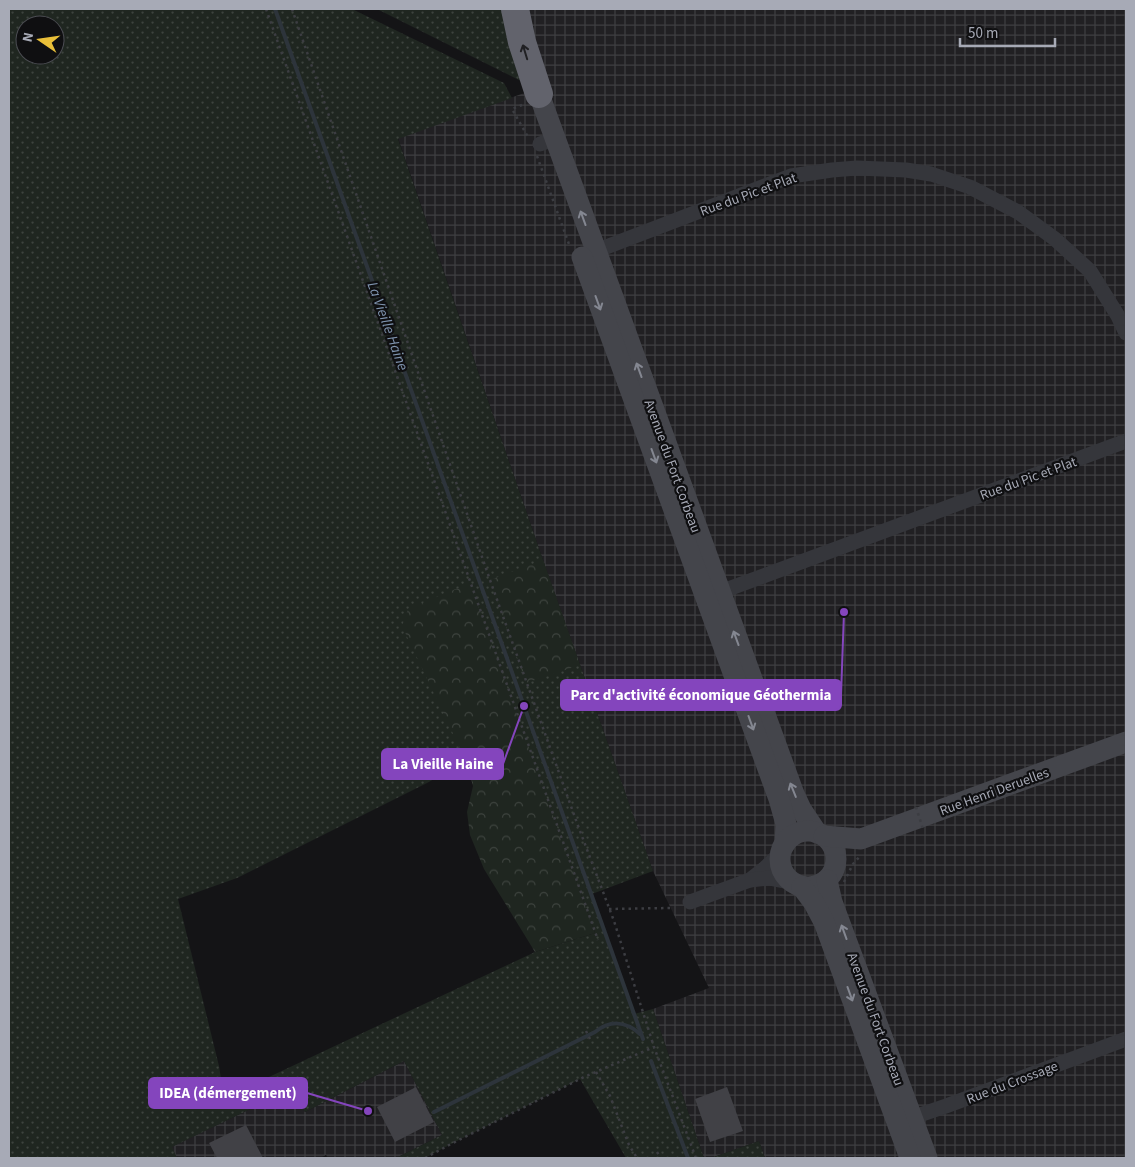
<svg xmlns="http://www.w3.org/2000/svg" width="1135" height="1167" viewBox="0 0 1135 1167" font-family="'Source Sans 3',sans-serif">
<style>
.industrial{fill:url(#industrial-grid)}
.grass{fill:url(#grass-dots);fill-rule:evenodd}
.forest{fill:url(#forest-crowns)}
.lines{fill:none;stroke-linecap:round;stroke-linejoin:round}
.stream{stroke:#2d343b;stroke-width:4}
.building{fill:#414146}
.path{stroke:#3c3d42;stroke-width:2.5;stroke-dasharray:2.5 4;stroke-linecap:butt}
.street{stroke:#35363b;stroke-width:15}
.secondary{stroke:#44454b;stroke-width:21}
.highway{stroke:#62636c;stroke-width:28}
.path-bridge{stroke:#3c3d42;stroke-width:2.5;stroke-dasharray:2.5 4;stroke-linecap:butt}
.oneway{stroke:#202023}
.oneway2{stroke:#848791}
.labels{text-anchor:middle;stroke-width:4.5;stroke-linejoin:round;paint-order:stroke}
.street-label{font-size:14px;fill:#a7aab6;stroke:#0f0f11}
.water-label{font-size:15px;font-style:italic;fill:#7f94af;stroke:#0f0f11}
.leader{fill:none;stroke:#8445bd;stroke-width:2}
.callout-dot{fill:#8445bd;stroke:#0f0f11;stroke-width:2}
.callout{fill:#8445bd;stroke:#8445bd;stroke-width:2}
.callout-label{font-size:15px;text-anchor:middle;font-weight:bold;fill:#fff}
</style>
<defs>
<pattern id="industrial-grid" width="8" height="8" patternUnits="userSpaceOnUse" patternTransform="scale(1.25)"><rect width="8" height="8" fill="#212023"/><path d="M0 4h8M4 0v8" fill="none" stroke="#3e3e41"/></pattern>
<pattern id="grass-dots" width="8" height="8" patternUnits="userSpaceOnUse" patternTransform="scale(1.25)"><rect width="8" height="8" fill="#1f2620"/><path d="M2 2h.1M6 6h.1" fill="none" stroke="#3d433e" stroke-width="1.8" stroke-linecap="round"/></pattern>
<pattern id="forest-crowns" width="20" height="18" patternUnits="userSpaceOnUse" patternTransform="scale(1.25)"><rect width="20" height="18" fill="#1f2620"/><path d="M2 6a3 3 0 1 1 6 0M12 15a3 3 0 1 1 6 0" fill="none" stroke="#3d433e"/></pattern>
</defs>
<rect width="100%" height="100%" fill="#141416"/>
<g class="industrial">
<path d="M526,9H1126V1158H765L759,1141L711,1158H704L653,1009L709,988L653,871L543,560L398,138L544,86Z"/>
<path d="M404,1061L442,1135L396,1158H328L326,1155L320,1158H177L171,1147L267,1101L273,1109L296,1099L305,1112Z"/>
</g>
<g class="grass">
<path d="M9,9H352L504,83L512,98L398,139L543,560L653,871L592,894L634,1014L653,1009L704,1158H626L580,1079L451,1144L425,1158H396L442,1135L404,1061L305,1112L296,1099L273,1110L267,1101L172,1147L177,1158H9ZM25,25H55V55H25ZM469,583L595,933L535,952L224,1098L219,1066L178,899L237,878L427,783L466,761Z"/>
<path d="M377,9H509L529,85Z"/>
<path d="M759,1141L765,1158H711Z"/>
</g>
<g class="forest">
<path d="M543,560L580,665L526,683L490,580Z"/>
<path d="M470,583L595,933L535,952L484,869L470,835L467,812L473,786L466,761L402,626L408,609Z"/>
</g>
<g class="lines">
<g class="stream">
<path d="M275,9L643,1039"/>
<path d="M651,1061L688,1158"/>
<path d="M434,1112L595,1032C610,1020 626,1021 640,1034"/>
</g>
</g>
<g class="building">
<path d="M416,1087L434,1122L395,1142L377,1107Z"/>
<path d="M727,1087L743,1131L710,1142L695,1099Z"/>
<path d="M246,1125L263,1158H217L209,1143Z"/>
</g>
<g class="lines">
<g class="path">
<path d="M266,9L598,940"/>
<path d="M292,9L490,580L577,823L614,921L654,1047L696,1158"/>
<path d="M522,105L512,109L528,137"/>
<path d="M537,156L570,247"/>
<path d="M844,882L853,864L861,855"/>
<path d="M609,909L671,908"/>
<path d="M586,1031L590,1039"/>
<path d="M596,1072L610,1096L629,1145L637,1158"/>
<path d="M657,1152L661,1158"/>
<path d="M425,1158L451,1144L584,1077L654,1047"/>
</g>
<g class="street">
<path d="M540,144L554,139"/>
<path d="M588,254L791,176L832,170L857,168L906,170L931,174L970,187L1018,212L1055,239L1090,271L1118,316L1126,333"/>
<path d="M712,595L1126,441"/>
<path d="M750,880L764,869L782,852"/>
<path d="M690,902L750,880L769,878L794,883"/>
<path d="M902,1121L946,1106L1126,1039"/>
</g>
<g class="secondary">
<path d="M539,94L794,794L801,809L817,833"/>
<path d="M582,257L779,799L786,824L785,844"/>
<circle cx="808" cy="859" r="28"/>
<path d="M824,836L861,839L1126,742"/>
<path d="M827,880L832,902L927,1158"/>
<path d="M802,887L814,903L824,922L910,1158"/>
</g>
<path class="highway" d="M515,9L522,42L539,94"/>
<path class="path-bridge" d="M916,807L923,829"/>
</g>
<defs><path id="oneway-shaft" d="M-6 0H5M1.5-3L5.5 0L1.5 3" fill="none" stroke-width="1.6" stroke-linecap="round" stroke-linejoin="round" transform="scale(1.25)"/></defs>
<use class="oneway" href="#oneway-shaft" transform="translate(525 52) rotate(-107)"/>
<g class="oneway2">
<use href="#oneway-shaft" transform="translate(583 218) rotate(-110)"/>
<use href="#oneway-shaft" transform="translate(598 303) rotate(70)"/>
<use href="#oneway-shaft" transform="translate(639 370) rotate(-110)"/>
<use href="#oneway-shaft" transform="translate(654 456) rotate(70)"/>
<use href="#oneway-shaft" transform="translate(736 638) rotate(-110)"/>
<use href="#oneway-shaft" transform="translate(751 723) rotate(70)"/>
<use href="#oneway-shaft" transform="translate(793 790) rotate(-112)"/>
<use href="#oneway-shaft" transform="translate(844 932) rotate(-110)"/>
<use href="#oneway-shaft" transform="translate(850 994) rotate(70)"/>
</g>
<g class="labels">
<g class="street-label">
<text transform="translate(748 194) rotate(-20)" y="5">Rue du Pic et Plat</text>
<text transform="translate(673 466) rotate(70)" y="5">Avenue du Fort Corbeau</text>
<text transform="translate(1028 478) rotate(-20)" y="5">Rue du Pic et Plat</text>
<text transform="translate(994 791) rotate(-20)" y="5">Rue Henri Deruelles</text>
<text transform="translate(876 1019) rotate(70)" y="5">Avenue du Fort Corbeau</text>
<text transform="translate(1012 1082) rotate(-21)" y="5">Rue du Crossage</text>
</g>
<g class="water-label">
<text transform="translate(388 326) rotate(70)" y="5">La Vieille Haine</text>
</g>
</g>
<path class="leader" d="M844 612L841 695M524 706L503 764M368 1111L307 1093"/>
<g class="callout-dot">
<circle cx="844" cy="612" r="5"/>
<circle cx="524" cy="706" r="5"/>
<circle cx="368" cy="1111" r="5"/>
</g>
<g class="callout">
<rect x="561" y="680" width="280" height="30" rx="5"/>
<rect x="382" y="749" width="121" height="30" rx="5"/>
<rect x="149" y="1078" width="158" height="30" rx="5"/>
</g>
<g class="callout-label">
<text x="701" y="700">Parc d'activité économique Géothermia</text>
<text x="443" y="769">La Vieille Haine</text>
<text x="228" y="1098">IDEA (démergement)</text>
</g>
<rect width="1135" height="1167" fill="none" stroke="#a7aab6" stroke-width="20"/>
<g transform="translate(40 40) rotate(283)"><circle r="24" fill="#0f0f11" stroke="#4c4d53"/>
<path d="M0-4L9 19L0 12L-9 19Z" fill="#e9bf39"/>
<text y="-8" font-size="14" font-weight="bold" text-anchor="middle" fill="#a7aab6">N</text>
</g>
<path d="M960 38v8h95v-8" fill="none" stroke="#a7aab6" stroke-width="2.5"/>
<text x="968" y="38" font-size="15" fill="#a7aab6" stroke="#0f0f11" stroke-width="4" paint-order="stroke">50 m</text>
</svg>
